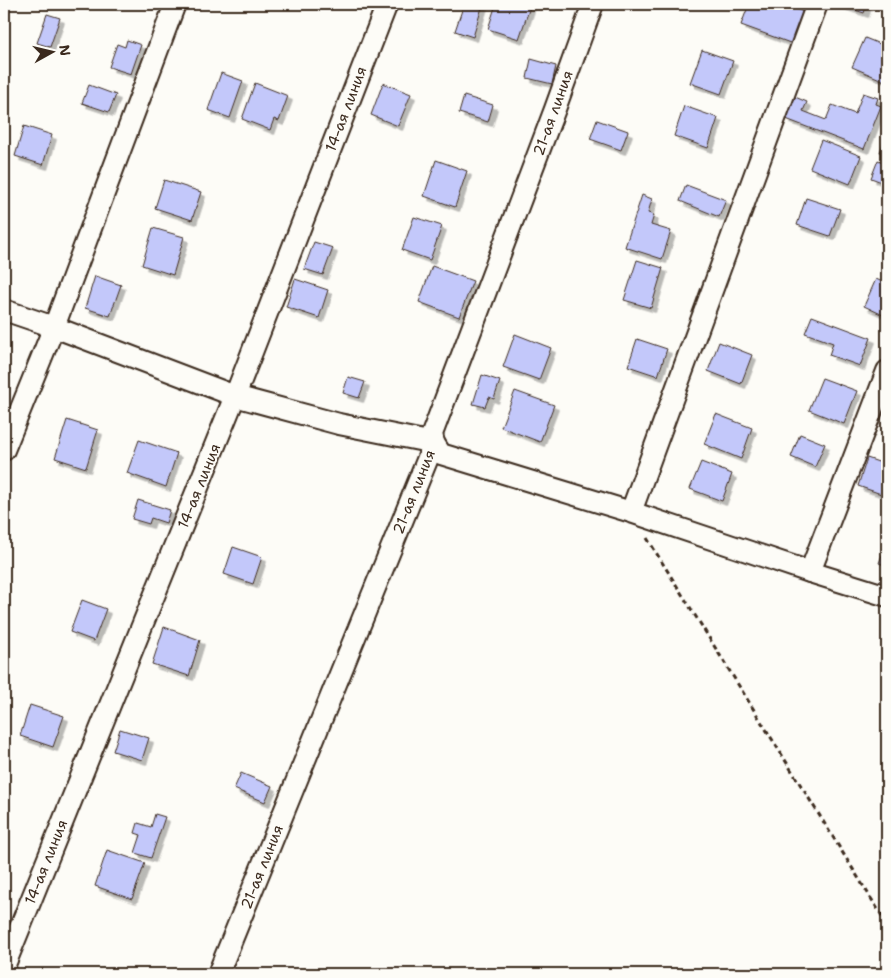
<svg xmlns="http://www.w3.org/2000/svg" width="891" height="978" viewBox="0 0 891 978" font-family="'Shantell Sans',sans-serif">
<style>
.building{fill:#c3c8fa;stroke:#3b2a1e;filter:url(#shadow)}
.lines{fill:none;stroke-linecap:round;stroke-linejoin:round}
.minor-casing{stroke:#3b2a1e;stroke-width:24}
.path{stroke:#3b2a1e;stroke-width:3;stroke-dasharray:5 4;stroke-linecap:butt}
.minor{stroke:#fdfcf7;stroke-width:20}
.labels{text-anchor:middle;stroke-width:4;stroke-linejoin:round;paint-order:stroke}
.street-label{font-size:15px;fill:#3b2a1e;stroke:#fdfcf7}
</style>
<defs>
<filter id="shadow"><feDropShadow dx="4.5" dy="4.5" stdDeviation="0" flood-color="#0004"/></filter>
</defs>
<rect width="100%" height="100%" fill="#fdfcf7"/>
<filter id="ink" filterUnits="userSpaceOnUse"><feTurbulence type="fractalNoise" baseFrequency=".02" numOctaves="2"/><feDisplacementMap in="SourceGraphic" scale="10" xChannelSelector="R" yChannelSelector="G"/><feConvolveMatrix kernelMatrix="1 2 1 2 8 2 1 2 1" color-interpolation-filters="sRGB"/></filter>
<g filter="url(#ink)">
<g class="building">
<path d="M464,4H483L473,37L455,31Z"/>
<path d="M496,4H531L519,39L488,29Z"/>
<path d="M749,4H782L804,12L793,44L741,25Z"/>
<path d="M837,4H867L864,13Z"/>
<path d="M47,14L60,18L50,47L37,43Z"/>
<path d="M865,38L887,47V82L852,67Z"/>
<path d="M127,40L141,45L131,74L109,67L117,44L125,47Z"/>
<path d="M702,50L733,61L721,94L690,83Z"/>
<path d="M531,59L556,66L552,84L527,78Z"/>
<path d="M221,73L243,81L230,118L208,110Z"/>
<path d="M255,83L288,96L279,121L274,119L270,130L242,119Z"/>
<path d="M383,83L411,94L398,126L371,115Z"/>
<path d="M89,85L116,95L109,112L82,103Z"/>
<path d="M863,93L878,98L876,104L881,106L864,149L786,119L795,97L807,102L803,111L826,120L832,105L855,114Z"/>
<path d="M464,96L493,105L488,122L459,113Z"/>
<path d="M684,106L718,118L708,148L674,136Z"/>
<path d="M597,120L628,131L621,150L590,139Z"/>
<path d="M24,126L52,135L43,165L15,156Z"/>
<path d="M887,133V155L880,152Z"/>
<path d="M821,140L861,156L850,184L810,168Z"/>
<path d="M436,160L467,171L455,207L424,196Z"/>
<path d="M878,160L887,164V184L871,178Z"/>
<path d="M164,180L201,192L192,220L155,208Z"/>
<path d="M686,185L726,200L719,217L680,201Z"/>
<path d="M642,195L652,199L648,213L654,215L651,225L671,231L662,259L625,247Z"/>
<path d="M806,198L840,209L830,236L797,225Z"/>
<path d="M414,217L442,226L430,260L402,250Z"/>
<path d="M153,228L184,237L173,275L142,265Z"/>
<path d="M314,242L333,248L323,275L304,269Z"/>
<path d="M637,260L663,268L651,308L624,300Z"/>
<path d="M432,266L473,281L459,317L419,302Z"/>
<path d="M95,276L121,285L110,316L85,308Z"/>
<path d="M295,279L328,290L319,318L286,307Z"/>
<path d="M876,279L887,284V305L883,315L864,306Z"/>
<path d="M812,316L871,338L860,366L829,355L833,343L805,333Z"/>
<path d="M515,334L551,348L539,380L503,367Z"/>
<path d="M637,339L667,349L658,376L628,366Z"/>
<path d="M719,342L752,355L741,384L708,371Z"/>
<path d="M482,375L500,381L494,399L489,397L485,407L473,404Z"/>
<path d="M348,377L365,382L359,398L343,393Z"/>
<path d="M822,378L857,391L844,424L809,410Z"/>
<path d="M515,391L554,405L540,442L501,427Z"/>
<path d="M716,414L752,428L741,459L704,444Z"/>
<path d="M67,420L98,430L86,468L55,458Z"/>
<path d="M800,434L825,444L815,467L791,457Z"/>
<path d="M139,440L177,453L166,487L127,473Z"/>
<path d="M867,458L887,465V496L858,486Z"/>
<path d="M701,462L732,474L722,501L690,489Z"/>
<path d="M138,500L170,510L166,523L151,518L149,524L132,519Z"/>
<path d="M887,542V566L879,563Z"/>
<path d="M233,547L262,557L253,584L224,574Z"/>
<path d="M82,600L106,609L94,641L70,632Z"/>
<path d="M164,627L200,640L189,676L152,664Z"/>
<path d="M30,705L64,716L53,747L20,736Z"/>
<path d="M120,729L149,738L142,760L113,751Z"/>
<path d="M241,773L272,786L265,802L234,789Z"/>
<path d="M155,814L165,817L151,858L135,853L141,835L135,833L138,823L151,827Z"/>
<path d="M107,850L145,863L132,899L95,886Z"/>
</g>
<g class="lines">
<defs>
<g id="minor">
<path d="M4,310L54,327L235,396L339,424L434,443L441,454L631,512L810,572L887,596"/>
<path d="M4,450L54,327L175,4"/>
<path d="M631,512L817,4"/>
<path d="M810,572L887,371"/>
<path d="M4,967L235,396L387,4"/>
<path d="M218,974L434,443L432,434L555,109L593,4"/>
</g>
</defs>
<use href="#minor" class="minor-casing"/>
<path class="path" d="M647,538L887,924"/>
<use href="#minor" class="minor"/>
</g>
</g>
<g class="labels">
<g class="street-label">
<text transform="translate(346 109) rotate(-69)" y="5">14-ая линия</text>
<text transform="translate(553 113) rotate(-70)" y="5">21-ая линия</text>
<text transform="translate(199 486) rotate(-68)" y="5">14-ая линия</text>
<text transform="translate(414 492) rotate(-68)" y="5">21-ая линия</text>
<text transform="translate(46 862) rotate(-68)" y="5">14-ая линия</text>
<text transform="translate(262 867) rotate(-68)" y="5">21-ая линия</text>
</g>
</g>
<rect width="891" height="978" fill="none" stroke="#fdfcf7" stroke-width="20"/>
<rect x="10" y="10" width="871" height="958" fill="none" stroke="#3b2a1e" stroke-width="2" filter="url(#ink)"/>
<g transform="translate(52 52) rotate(82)" stroke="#fdfcf7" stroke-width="4" paint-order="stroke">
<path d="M0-4L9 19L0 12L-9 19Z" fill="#3b2a1e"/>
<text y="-8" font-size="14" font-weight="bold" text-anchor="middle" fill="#3b2a1e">N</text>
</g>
</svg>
